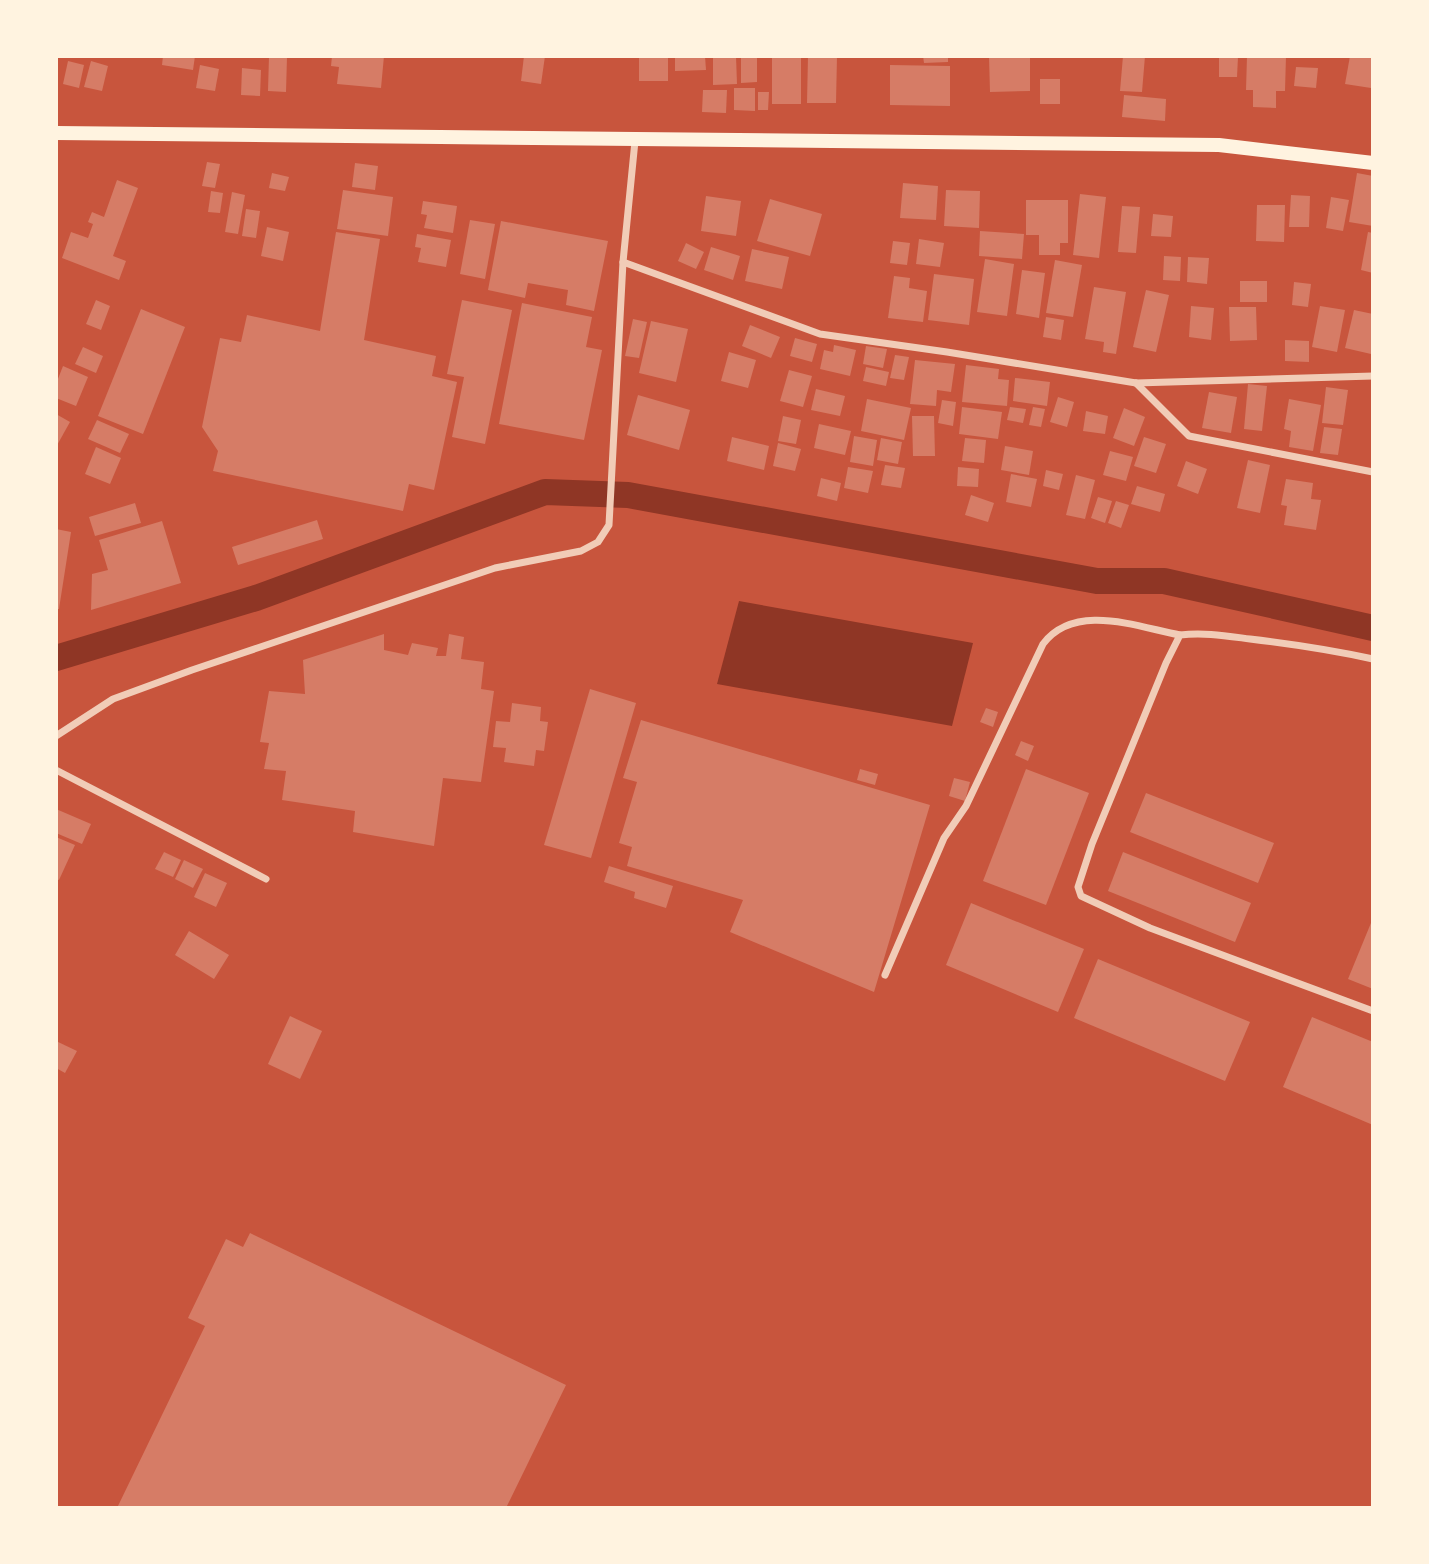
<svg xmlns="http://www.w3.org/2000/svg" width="1429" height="1564" viewBox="0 0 1429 1564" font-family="Lato,sans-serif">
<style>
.water{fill:#8f3625}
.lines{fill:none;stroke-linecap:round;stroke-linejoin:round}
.canal{stroke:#8f3625;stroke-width:26}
.building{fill:#d67c66}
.minor{stroke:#f1ccb7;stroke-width:7}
.secondary{stroke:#fff3e0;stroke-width:14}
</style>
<rect width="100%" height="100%" fill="#c8553d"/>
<path class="water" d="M739,601L973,643L952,726L717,684Z"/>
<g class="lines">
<path class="canal" d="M56,658L256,598L545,492L628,495L1097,581H1164L1373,628"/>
</g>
<g class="building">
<path d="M163,56H195L193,70L162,65Z"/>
<path d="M269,56L287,57L286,92L268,91Z"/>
<path d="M332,56H384L381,88L337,84L339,67L331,66Z"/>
<path d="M524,56H545L541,84L521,81Z"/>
<rect x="639" y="56" width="29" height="25"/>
<path d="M675,56H705L706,70L675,71Z"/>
<path d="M713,56H736L737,84L713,85Z"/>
<path d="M741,56H757V82L741,83Z"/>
<rect x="772" y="56" width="29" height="48"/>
<path d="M808,56H837L836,103H807Z"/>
<path d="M923,56H948V62L924,63Z"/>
<path d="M989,56H1030V91L990,92Z"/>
<path d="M1123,56H1145L1142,92L1120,91Z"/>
<path d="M1219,56L1238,57L1237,77H1219Z"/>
<path d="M1247,56H1286L1285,91H1276V108L1253,107V90H1246Z"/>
<path d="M1350,56H1373L1371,88L1345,84Z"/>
<path d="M68,61L84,65L79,88L63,84Z"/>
<path d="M91,61L108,66L102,91L84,87Z"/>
<path d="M200,65L219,69L215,91L196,88Z"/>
<path d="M890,65L950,66V106L890,105Z"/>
<path d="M1296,67L1318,68L1316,88L1294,86Z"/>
<path d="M242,68L261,70L260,96L241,95Z"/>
<rect x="1040" y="79" width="20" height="25"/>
<path d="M734,88H755V111L734,110Z"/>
<path d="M703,90H727L726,113L702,112Z"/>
<path d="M758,92H769L768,110H758Z"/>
<path d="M1124,95L1166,99L1165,121L1122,117Z"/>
<path d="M207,162L220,164L215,188L202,186Z"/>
<path d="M355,163L378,166L375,190L352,187Z"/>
<path d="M272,173L289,177L285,191L269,188Z"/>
<path d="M1357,173L1373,176V226L1349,222Z"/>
<path d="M117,180L138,188L113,256L126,261L119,280L62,258L71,232L88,238L93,224L88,222L92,212L104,217Z"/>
<path d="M903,183L938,186L936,220L900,218Z"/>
<path d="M343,190L393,197L388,236L337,229Z"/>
<path d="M946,190L980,191L979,228L944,226Z"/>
<path d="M211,191L223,193L220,213L208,212Z"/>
<path d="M232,192L245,195L238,234L225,232Z"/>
<path d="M1080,194L1106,197L1099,258L1073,255Z"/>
<path d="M1291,195L1310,196L1309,227H1289Z"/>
<path d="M706,196L741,201L736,236L701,231Z"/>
<path d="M1331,197L1349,200L1343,231L1326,228Z"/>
<path d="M770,199L822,214L810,256L757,241Z"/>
<path d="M1026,200H1068V243H1060V255H1039V235H1026Z"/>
<path d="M423,201L457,206L453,233L424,228L427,215L421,214Z"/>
<path d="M1257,205H1285L1284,242L1256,241Z"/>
<path d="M1122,206L1140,207L1136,253L1118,252Z"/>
<path d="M246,209L260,211L256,238L242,236Z"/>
<path d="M1153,214L1173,216L1171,237L1151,236Z"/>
<path d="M470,220L495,224L485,279L460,274Z"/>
<path d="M501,221L608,241L594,311L566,305L568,290L528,283L525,298L488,290Z"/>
<path d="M267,227L289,232L283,261L261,256Z"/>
<path d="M980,231L1024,234L1022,259L979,256Z"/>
<path d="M336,232L380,239L364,340L436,356L432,376L457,382L434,490L409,484L403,511L213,471L218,451L202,427L220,338L241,342L247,315L320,331Z"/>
<path d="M1368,232L1373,233V273L1361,270Z"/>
<path d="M417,234L451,240L446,267L418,262L421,248L415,247Z"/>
<path d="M919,239L944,243L940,267L916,264Z"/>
<path d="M893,241L910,243L907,265L890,263Z"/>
<path d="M686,243L704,252L696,269L678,261Z"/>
<path d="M711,247L740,256L733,280L704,270Z"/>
<path d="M752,249L789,257L782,289L745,281Z"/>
<path d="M1164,256L1181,257L1180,281L1163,280Z"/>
<path d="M1188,257L1209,258L1207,284L1187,282Z"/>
<path d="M985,259L1014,264L1007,316L977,312Z"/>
<path d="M1055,260L1082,265L1073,317L1046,313Z"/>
<path d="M1022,270L1045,273L1039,318L1016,314Z"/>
<path d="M934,274L974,279L969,325L928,320Z"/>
<path d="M894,276L910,278L909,288L927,291L923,322L888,318Z"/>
<rect x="1240" y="281" width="27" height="21"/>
<path d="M1294,282L1311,284L1308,307L1292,305Z"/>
<path d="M1094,287L1126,292L1116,354L1103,352L1104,342L1085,339Z"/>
<path d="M1146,290L1169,295L1156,352L1133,347Z"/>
<path d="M96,300L110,306L101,330L86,324Z"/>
<path d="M462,300L512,310L485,444L452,437L464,377L447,374Z"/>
<path d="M522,303L592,317L586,347L602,350L584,440L499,424Z"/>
<path d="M1191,306L1214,308L1211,340L1189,337Z"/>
<path d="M1320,306L1345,310L1337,352L1312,347Z"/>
<path d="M1229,307H1256L1257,340L1230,341Z"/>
<path d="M141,309L185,327L143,434L98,416Z"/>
<path d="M1354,310L1373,314L1371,354L1345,348Z"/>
<path d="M1046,317L1064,320L1061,340L1043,337Z"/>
<path d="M633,319L647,322L639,358L625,356Z"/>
<path d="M651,321L688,329L676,382L639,373Z"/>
<path d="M750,325L780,337L771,358L742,346Z"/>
<path d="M795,338L817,344L812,362L790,356Z"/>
<path d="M1285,340L1309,341V362L1285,361Z"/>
<path d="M834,345L856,350L850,376L820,369L824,350L833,352Z"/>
<path d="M866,346L887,349L883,368L863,364Z"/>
<path d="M83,347L103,356L96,373L75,364Z"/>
<path d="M729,352L756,360L748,388L721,381Z"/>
<path d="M895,355L909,357L904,380L890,378Z"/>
<path d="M915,360L955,364L951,392L937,390L936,406L910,404Z"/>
<path d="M966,365L999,369L998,379L1009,380L1007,406L962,402Z"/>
<path d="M63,366L88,377L76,406L56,398V384Z"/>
<path d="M866,367L889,372L886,386L863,381Z"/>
<path d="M789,370L812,376L803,407L780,401Z"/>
<path d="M1015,378L1050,382L1047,406L1013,401Z"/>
<path d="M1248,384L1267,386L1262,431L1244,429Z"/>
<path d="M1326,387L1348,390L1343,425L1322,423Z"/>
<path d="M816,389L845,396L840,416L811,410Z"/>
<path d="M1209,392L1237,397L1231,433L1202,428Z"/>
<path d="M638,395L690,410L679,450L627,435Z"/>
<path d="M1058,397L1074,402L1067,427L1050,422Z"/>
<path d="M867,399L911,408L904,440L861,431Z"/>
<path d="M1289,399L1321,405L1313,451L1289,447L1291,431L1284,429Z"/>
<path d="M942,400L956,402L953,426L938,423Z"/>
<path d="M962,407L1002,412L998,439L959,434Z"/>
<path d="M1010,407L1026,409L1023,423L1007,420Z"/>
<path d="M1033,407L1045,409L1041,427L1029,425Z"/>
<path d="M1124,408L1145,417L1134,446L1113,438Z"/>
<path d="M1086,411L1108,416L1105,434L1083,431Z"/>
<path d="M56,414L70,422L56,447Z"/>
<path d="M783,416L801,420L796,444L778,441Z"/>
<path d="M912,416H934L935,456H913Z"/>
<path d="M97,420L129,434L120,453L88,439Z"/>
<path d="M819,424L851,431L845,455L814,448Z"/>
<path d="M1324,427L1342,429L1338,455L1320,453Z"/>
<path d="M854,436L877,440L873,466L850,462Z"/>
<path d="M732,437L769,446L764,470L727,461Z"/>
<path d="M1144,437L1166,444L1156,473L1134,466Z"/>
<path d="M881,438L902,442L898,464L877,460Z"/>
<path d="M965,438L986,440L984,463L962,461Z"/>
<path d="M778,443L801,449L795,471L773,466Z"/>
<path d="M1005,446L1033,451L1029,475L1001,470Z"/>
<path d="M96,447L121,458L110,484L85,474Z"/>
<path d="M1110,451L1133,457L1126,481L1103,475Z"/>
<path d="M1248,460L1270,465L1260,513L1237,508Z"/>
<path d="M1186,461L1207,469L1198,494L1177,486Z"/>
<path d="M885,465L905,468L901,488L881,485Z"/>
<path d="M848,467L873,471L868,493L844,488Z"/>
<path d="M958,467L979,469L978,487L957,486Z"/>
<path d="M1046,470L1063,474L1059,490L1043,486Z"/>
<path d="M1011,474L1037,479L1031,507L1006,502Z"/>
<path d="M1076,475L1095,480L1085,519L1066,515Z"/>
<path d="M821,478L841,483L837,501L817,496Z"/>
<path d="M1286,479L1313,483L1311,499L1321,500L1316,530L1284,525L1287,506L1281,505Z"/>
<path d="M1137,486L1165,494L1160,512L1131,504Z"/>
<path d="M971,495L994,503L988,522L965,515Z"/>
<path d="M1098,497L1112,501L1105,523L1091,518Z"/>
<path d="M1116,501L1129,505L1121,528L1108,523Z"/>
<path d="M135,503L141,523L95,536L89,517Z"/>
<path d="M317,520L323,539L238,565L232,547Z"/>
<path d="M162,521L181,583L91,610L92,574L108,570L99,540Z"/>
<path d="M56,529L71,532L59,609H56Z"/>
<path d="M384,634V650L408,655L412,643L438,648L436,656H446L449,634L464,637L461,659L484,662L481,689L494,691L481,782L443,778L434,846L353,832L355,811L282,800L286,771L264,769L269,743L260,742L269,691L305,694L303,660Z"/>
<path d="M590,689L636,703L591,858L544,845Z"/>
<path d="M512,703L541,707L540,721L548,722L544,751L536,750L534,766L504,762L506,748L493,747L496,721L510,722Z"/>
<path d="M986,708L998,712L993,727L980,722Z"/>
<path d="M641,720L930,805L874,992L730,932L743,900L627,866L632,847L619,843L637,782L623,778Z"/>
<path d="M1021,741L1034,746L1028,761L1015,755Z"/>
<path d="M860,769L878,774L875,785L857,780Z"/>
<path d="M1026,769L1089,793L1046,905L983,881Z"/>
<path d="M954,778L970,782L965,801L949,796Z"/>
<path d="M1146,793L1274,843L1258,883L1130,832Z"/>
<path d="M56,809L91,824L82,844L56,833Z"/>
<path d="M56,837L75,845L59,880L56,879Z"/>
<path d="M164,852L181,860L173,877L155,869Z"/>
<path d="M1123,852L1251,903L1235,942L1108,891Z"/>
<path d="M184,860L203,869L193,888L175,879Z"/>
<path d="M609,866L673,886L666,908L634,898L635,892L604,882Z"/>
<path d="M205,873L227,883L216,907L194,897Z"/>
<path d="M971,903L1084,949L1058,1012L946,965Z"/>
<path d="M1373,918V989L1348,979Z"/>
<path d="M189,931L229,955L214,979L175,955Z"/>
<path d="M1098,959L1250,1022L1225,1081L1074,1018Z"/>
<path d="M290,1016L322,1031L300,1079L268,1064Z"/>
<path d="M1312,1017L1373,1042V1125L1283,1087Z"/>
<path d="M56,1041L77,1051L65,1073L56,1068Z"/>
<path d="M250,1233L566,1385L506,1508H117L205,1326L188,1318L226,1239L243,1247Z"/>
</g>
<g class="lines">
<g class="minor">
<path d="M623,262L820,334L947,352L1136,383L1373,376"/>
<path d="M1136,383L1189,436L1373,472"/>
<path d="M1373,659C1332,650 1292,644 1250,639C1227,636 1204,632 1180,635L1166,663L1092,844L1078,887L1081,896L1150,928L1373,1011"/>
<path d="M56,736L113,699L192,670L495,568L581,551L598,542L609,525L623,262L635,141"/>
<path d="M56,770L266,879"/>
<path d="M885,975L944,838L966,806L1043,644C1075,602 1137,627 1180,635"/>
</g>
<path class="secondary" d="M56,133L1219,145L1373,163"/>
</g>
<rect width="1429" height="1564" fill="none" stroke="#fff3e0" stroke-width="116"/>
</svg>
